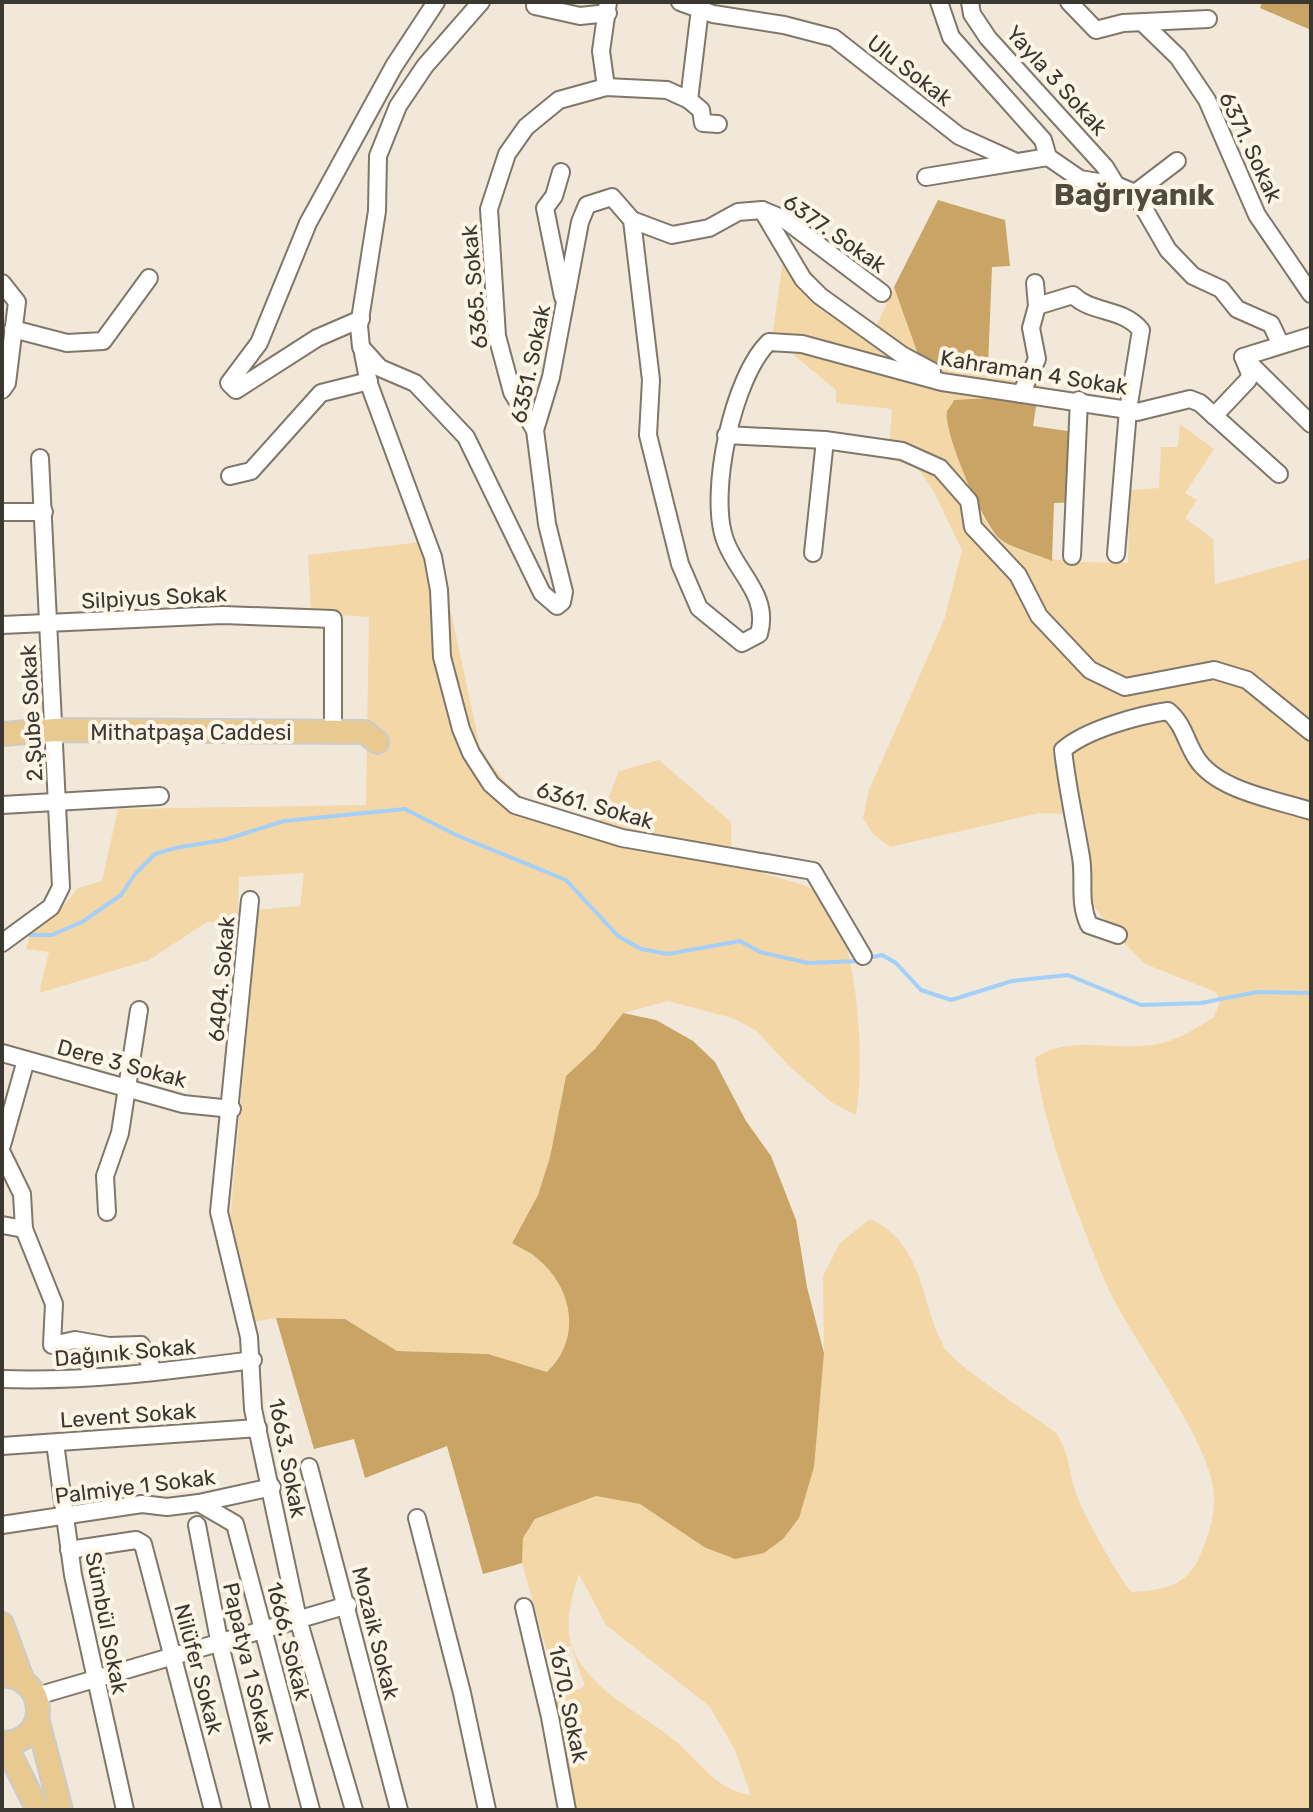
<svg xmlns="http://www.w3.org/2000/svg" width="1313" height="1812" viewBox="0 0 1313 1812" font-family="Rubik,sans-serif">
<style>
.green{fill:#f4d7a7;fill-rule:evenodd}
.forest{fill:#c9a464}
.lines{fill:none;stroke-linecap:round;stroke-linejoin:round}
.stream{stroke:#a3cff8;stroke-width:4}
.minor-casing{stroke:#7f776a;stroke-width:20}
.major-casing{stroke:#cccbca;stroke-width:26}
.minor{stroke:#fff;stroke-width:16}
.major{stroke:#e8ca91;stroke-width:22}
.labels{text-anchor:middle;stroke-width:8;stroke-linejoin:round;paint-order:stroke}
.street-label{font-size:22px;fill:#3b3832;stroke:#fef5e6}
.district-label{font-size:30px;font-weight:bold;fill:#524b3f;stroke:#fef5e6}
</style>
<rect width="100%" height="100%" fill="#f1e8d9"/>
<g class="green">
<path d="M798,254L856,331L871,338L894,287L920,357L947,366L1044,371L1037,401L954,400C941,419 953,439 960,458C968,479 974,503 986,522C1012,566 1084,562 1128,563L1130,490L1159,488L1161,447H1178L1180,424L1214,449L1185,493L1197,500L1185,518L1213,539L1215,584L1311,558V1810H569L552,1701L585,1686L571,1646L548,1655L522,1563L523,1538L535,1519L596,1496L640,1504L704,1547L824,1353L823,1276L840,1243L870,1219C925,1244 919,1301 944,1347C954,1365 1034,1416 1056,1433C1071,1455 1068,1472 1077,1496C1084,1515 1120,1581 1132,1592C1168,1590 1190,1585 1203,1548C1209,1533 1214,1517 1214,1501C1217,1445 1128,1338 1104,1279C1078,1216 1042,1124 1035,1058C1068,1034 1119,1052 1158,1044C1178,1040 1197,1028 1214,1017L1220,1002L1216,992L1145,964L1121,940L1091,903L1078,826L1064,814L1040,813L890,847L873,834L863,818L869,790L944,620L962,550L934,492L915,464L888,460L892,409L836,403V390L772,337L783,261ZM579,1574L606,1625L709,1706L734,1748L751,1795C717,1791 700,1762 677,1742C642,1713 590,1692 572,1647C564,1626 572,1594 579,1574Z"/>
<path d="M421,542L436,543L480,747C514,802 537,810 598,825L619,771L659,760L731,822C732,831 730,845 733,853C744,879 806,876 825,898C859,938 865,1066 856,1115L831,1102L789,1066L757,1031L732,1018L668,1001L623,1013L595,1049L566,1076L550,1157L538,1195L512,1242C520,1248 530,1253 538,1259C574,1288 581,1341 547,1372L488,1354L397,1351L345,1319L276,1318L250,1322L228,1243L258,910L300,906L304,873L239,877L238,921L207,922L149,960L39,993L49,952L26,949L31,932L63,906L78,888L102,881L118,809L366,805L369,617L311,613L308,555Z"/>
</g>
<g class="forest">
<path d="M1262,2H1311V30L1260,8Z"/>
<path d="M938,200L1005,220L1010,266L992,267L988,366H947L919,357L894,287Z"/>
<path d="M991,398L1037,401L1033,426L1081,433L1083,502L1054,503L1052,561C1036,554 1013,549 1000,539C983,525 943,432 947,411C948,410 953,402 954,400Z"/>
<path d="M623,1013L656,1020L693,1041L715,1062L746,1121L771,1156L796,1220L807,1287L824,1353L814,1467L799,1518L783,1539L764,1553L735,1559L704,1547L640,1504L596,1496L535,1519L523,1538L522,1563L483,1574L447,1446L365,1478L354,1439L314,1449L276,1318L345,1319L397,1351L488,1354L547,1372C581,1340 574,1290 539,1260C532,1253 520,1248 512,1243L538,1195L550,1157L566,1076L595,1049Z"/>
</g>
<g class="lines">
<g class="stream">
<path d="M30,935H52L82,922L121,895L135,874L155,854L175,848L224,840L284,821L405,809L456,835L566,880L618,936L641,949L668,954L740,941L760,952L808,963L860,961"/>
<path d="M868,958L882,955L896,963L921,990L951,1000L1012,981L1068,975L1141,1005L1201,1003L1257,992L1311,993"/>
</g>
<defs>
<g id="minor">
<path d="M481,2L425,66L398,106L378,156L377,211L359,326L361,347L380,368L415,383L466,437L542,593L557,606L562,602L564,592L547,524L535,430L551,377L580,222L587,205L612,197L632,220L651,380L648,435L680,564L699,608L742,643L759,634C770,595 737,574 725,540C708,494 733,376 769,342L802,344L942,382L1128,410L1137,412L1190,399L1200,403L1279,474"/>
<path d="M680,2L713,14L784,25L834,38L959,136L1014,161"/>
<path d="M939,2L951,37L1043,140L1048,157L1080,179L1116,185L1135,193L1168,250L1193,276L1221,289L1237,309L1271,324L1280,343"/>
<path d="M970,2L972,14L988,38L1105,167L1116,185"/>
<path d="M1069,2L1096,30L1123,23L1208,19"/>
<path d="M535,6L580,16L608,13"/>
<path d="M700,9L689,100L701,110L703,123L718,124"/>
<path d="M1145,25L1178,57L1207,100L1257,215L1311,294"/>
<path d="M606,87L601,51L608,2"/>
<path d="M561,172L554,196L545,208L563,297"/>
<path d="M926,177L1048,157"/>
<path d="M1135,193L1177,161"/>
<path d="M762,210L784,219L882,293"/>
<path d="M632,220L672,235L709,228L738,212L762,210L803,279L820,296L902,355L932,371"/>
<path d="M2,283L17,302L7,383L2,390"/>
<path d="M1037,306L1073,295C1092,314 1122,307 1141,330L1128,410L1116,554"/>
<path d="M361,319L317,338L236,390L229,383L259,343L308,223L394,66L436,2"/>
<path d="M13,329L67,343L103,341L149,278"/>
<path d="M1311,336L1243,357L1311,424"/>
<path d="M362,348L369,384L433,557L439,590L442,657L461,729L471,753L491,784L515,805L622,838L813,871L863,956"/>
<path d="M1021,394L1037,359L1031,328L1037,306L1035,283"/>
<path d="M1214,416L1248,380L1250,374L1243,357"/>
<path d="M535,430L512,392L497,336L489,209L507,154L526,127L559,100L606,87L667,90L689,100"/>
<path d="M726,435L825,440L902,451L940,468L969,501L973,527L1018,575L1039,616L1090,670L1125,687L1214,670L1247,680L1311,732"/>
<path d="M230,476L251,471L321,393L369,381"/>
<path d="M2,512H44"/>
<path d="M813,553L825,440"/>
<path d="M1072,556L1079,400"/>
<path d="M2,625L223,615L333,619V732"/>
<path d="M2,805L160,796"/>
<path d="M250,900L219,1212L249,1337L253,1409L298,1619L354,1810"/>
<path d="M1118,935L1089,925C1078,901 1085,881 1081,857C1075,822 1067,786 1063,750C1085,730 1139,715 1168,711C1184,724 1186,743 1197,759C1218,791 1277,800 1311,811"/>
<path d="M2,943L51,907L61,887L40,458"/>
<path d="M2,1053L183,1104L232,1109"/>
<path d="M2,1145L26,1060"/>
<path d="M2,1153L22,1194L24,1229L54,1304L52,1345L75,1340L109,1346L141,1345L154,1372"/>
<path d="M107,1212L105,1176L120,1133L139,1010"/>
<path d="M2,1225L24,1229"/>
<path d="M2,1379C86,1382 169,1371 253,1360"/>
<path d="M55,1443L73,1575L125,1810"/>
<path d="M2,1446L258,1428"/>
<path d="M309,1467L399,1810"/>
<path d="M199,1503L235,1524L311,1810"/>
<path d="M417,1518L462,1693L487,1810"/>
<path d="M2,1525L142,1504L167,1507L199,1503L272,1487"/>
<path d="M197,1525L220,1645L261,1810"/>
<path d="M69,1550L136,1540L143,1544L213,1810"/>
<path d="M524,1607L550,1717L567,1810"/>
<path d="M37,1696L348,1605"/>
</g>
<g id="major">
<path d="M2,734L56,730L365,732L377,742"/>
<path d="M2,1624L22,1679"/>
<path d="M2,1675C50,1677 50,1744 2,1743"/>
<path d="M38,1722L61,1810"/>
<path d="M5,1744L38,1810"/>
</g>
</defs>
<use href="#minor" class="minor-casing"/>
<use href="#major" class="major-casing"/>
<use href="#minor" class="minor"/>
<use href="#major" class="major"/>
</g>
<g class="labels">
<g class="street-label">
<text transform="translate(910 70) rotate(38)" y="8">Ulu Sokak</text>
<text transform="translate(1057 80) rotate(48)" y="8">Yayla 3 Sokak</text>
<text transform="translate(1251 147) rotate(65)" y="8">6371. Sokak</text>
<text transform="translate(835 233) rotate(35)" y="8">6377. Sokak</text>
<text transform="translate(474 287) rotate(-95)" y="8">6365. Sokak</text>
<text transform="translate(530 364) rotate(-78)" y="8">6351. Sokak</text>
<text transform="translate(1034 372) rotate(9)" y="8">Kahraman 4 Sokak</text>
<text transform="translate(154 597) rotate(-3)" y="8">Silpiyus Sokak</text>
<text transform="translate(31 713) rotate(-93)" y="8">2.Şube Sokak</text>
<text x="191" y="740">Mithatpaşa Caddesi</text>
<text transform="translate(595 805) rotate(16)" y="8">6361. Sokak</text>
<text transform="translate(221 979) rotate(-85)" y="8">6404. Sokak</text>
<text transform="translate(122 1063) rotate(15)" y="8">Dere 3 Sokak</text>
<text transform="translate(125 1352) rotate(-5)" y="8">Dağınık Sokak</text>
<text transform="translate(128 1415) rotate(-4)" y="8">Levent Sokak</text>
<text transform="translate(288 1458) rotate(79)" y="8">1663. Sokak</text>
<text transform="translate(135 1486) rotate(-7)" y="8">Palmiye 1 Sokak</text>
<text transform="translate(107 1623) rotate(79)" y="8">Sümbül Sokak</text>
<text transform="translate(376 1633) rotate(76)" y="8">Mozaik Sokak</text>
<text transform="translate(289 1641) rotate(76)" y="8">1666. Sokak</text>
<text transform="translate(249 1663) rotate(77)" y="8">Papatya 1 Sokak</text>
<text transform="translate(199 1669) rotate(75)" y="8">Nilüfer Sokak</text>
<text transform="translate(569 1704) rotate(78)" y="8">1670. Sokak</text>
</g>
<g class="district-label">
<text x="1134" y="205">Bağrıyanık</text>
</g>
</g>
<rect width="1313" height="1812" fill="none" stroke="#3b3832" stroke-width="8"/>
</svg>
